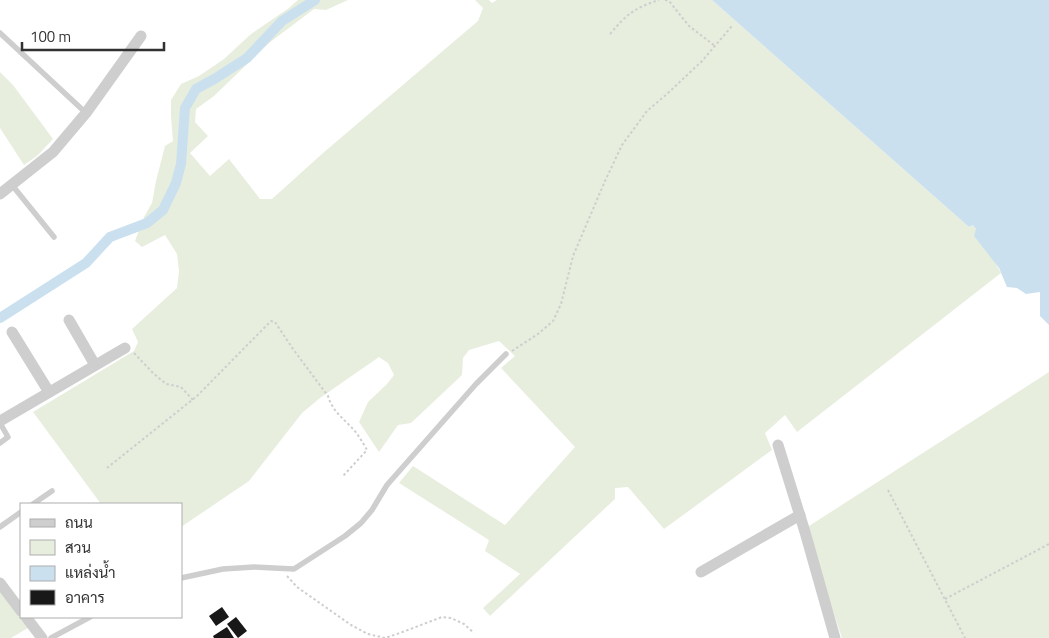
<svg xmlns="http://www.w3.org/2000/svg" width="1049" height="638" viewBox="0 0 1049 638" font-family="'Titillium Web',Sarabun,sans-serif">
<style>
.green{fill:#e7eede}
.water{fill:#cae0ef}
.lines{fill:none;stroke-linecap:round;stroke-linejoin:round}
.canal{stroke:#cae0ef;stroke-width:10}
.building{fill:#181818}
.path{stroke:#cecece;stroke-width:2;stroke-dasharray:2.5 2.5;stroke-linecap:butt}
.lane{stroke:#cecece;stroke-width:5.5}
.street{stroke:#cecece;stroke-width:11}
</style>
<rect width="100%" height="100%" fill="#fff"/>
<g class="green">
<path d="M298,0H348L326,10L314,9L269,43L214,96L196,109L195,122L208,136L190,153L210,176L229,159L260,199H272L323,153L478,21L483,8L475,0H489L492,3L497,0H712L969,227L973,225L976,229L1001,273L797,432L785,415L765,433L772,450L664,529L628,487L615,488V499L490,616L483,608L520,574L485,551L489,540L399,483L413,466L505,525L575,447L501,368L515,356L499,341L469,350L463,358L462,375L411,423L398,425L379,452L359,422L368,402L387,384L394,375L388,363L379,357L320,398L302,413L249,481L181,527V504H101L33,412L134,351L138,342L132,329L177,288L179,271L177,254L165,235L142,247L135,241L144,217L152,203L156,181L165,146L173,141L171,116V100L181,84L199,76L224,59L251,34L289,8Z"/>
<path d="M0,72L13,85L53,139L37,156L24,165L0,128Z"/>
<path d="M1049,372V638H842L822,578L809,526Z"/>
<path d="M0,586L28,628L11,638H0Z"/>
</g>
<path class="water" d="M712,0H1049V325L1040,316V292L1026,294L1017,288L1007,287L999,268L974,236L976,229L973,225L969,227Z"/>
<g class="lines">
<path class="canal" d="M0,318L86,263L110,237L147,223L163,210L176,183L181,164L185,108L196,89L216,78L247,58L282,21L315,0"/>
</g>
<g class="building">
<path d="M222,607L229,617L216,626L209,616Z"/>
<path d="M236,617L247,631L238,638L227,624Z"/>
<path d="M227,627L234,638H214L213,636Z"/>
</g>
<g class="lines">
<g class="path">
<path d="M665,0L669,1L689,26L715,46"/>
<path d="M610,34C626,15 634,8 659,0"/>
<path d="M512,351L538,334L553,321L561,304L573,256L605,181L622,145L647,111L667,94L702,61L732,26"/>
<path d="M134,353L153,373L166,384L181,387L193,400"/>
<path d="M107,468L197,396L271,321L275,322L293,349L328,396C332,411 344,419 354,430C359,436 363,443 367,450L343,476"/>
<path d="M888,490L965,638"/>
<path d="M287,576L297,587L351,625L368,634L385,638L400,633L442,617L451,618L464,624L474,633"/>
<path d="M945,599L1049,544"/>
</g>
<g class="lane">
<path d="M0,33L86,113"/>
<path d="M12,185L54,237"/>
<path d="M0,423L8,437L0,443"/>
<path d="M33,504L52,491"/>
<path d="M0,527L21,512"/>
<path d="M181,578L223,569L254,567L294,569L345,536L361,523L372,510L387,485L476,384L506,354"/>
<path d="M51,638L90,617"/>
</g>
<g class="street">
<path d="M0,194L53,152L86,113L141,36"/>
<path d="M69,320L95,365"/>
<path d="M12,332L49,392"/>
<path d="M0,421L125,348"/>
<path d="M778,445L805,532L835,638"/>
<path d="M701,572L800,515"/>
<path d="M0,583L21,611"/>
<path d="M26,617L42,638"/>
</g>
</g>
<rect x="20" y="503" width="162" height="115" fill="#ffffff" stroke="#adadad"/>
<rect x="30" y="519" width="25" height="8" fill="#cecece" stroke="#adadad"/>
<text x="65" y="528" font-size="15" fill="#313131">ถนน</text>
<rect x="30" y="540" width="25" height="15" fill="#e7eede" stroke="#adadad"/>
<text x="65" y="553" font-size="15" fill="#313131">สวน</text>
<rect x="30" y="566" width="25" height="15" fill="#cae0ef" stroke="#adadad"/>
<text x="65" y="578" font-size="15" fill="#313131">แหล่งน้ำ</text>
<rect x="30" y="590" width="25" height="15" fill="#181818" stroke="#adadad"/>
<text x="65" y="603" font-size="15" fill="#313131">อาคาร</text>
<path d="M22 42v8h142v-8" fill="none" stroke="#313131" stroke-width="2.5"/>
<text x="30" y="42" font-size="15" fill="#313131" stroke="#ffffff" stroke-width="4" paint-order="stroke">100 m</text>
</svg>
